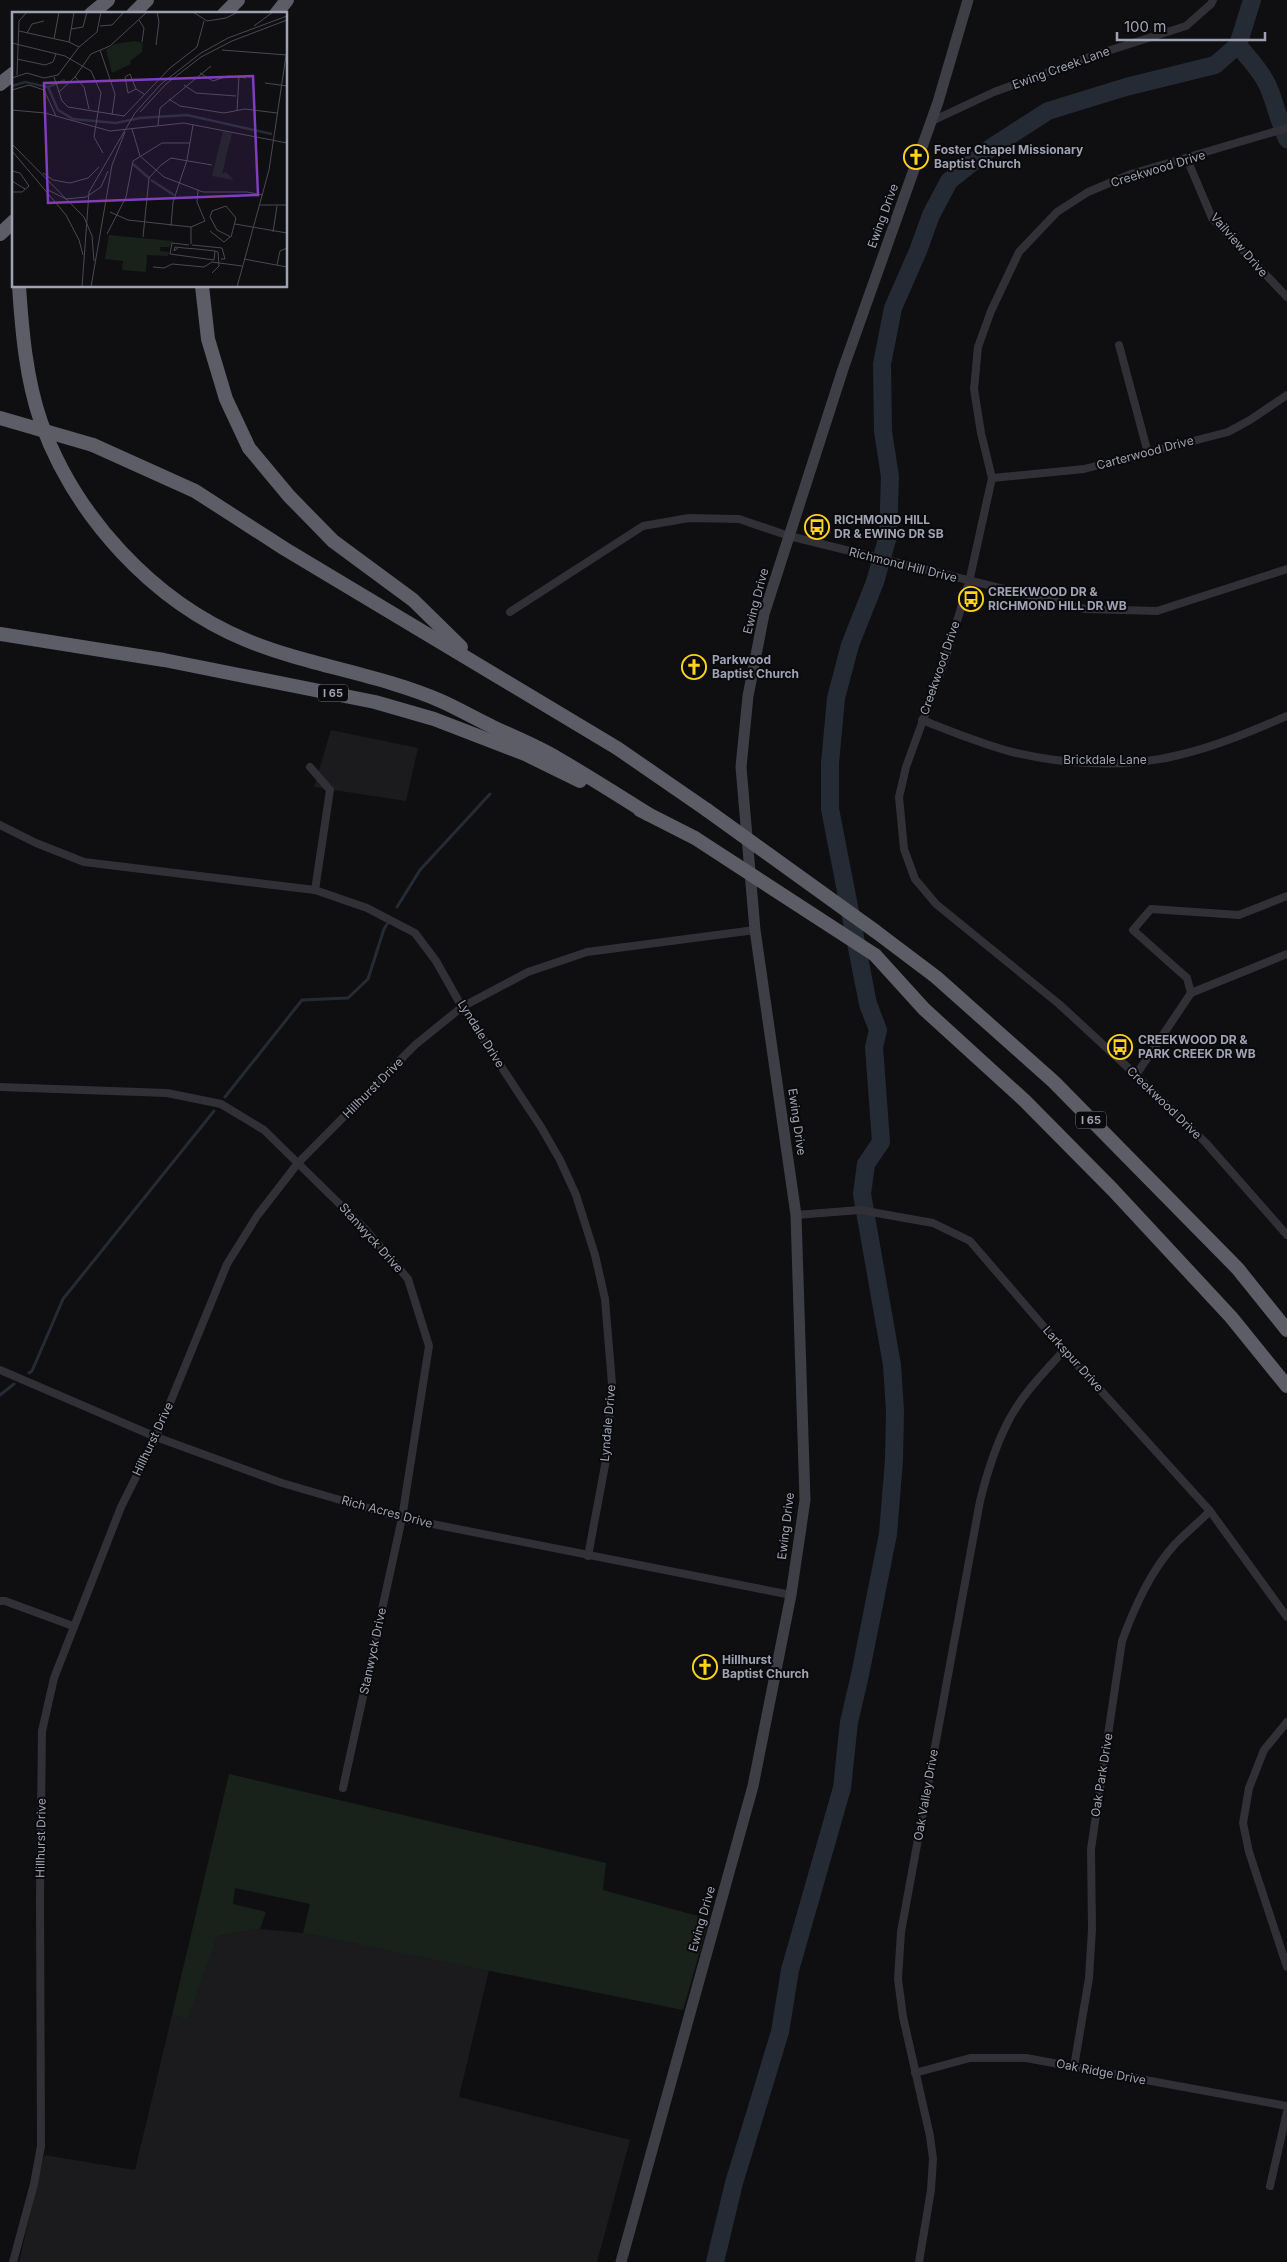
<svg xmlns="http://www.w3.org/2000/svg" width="1287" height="2262" viewBox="0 0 1287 2262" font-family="Inter,sans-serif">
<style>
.built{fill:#1b1b1e}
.green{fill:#19211b}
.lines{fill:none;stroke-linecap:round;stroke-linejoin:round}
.stream{stroke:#252b35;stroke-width:3}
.river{stroke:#252b35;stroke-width:18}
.street{stroke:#303036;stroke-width:8}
.secondary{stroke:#3e3f46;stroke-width:11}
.highway{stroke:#5c5d67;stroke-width:14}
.highway-bridge{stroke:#5c5d67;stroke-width:14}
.labels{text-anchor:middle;stroke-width:4;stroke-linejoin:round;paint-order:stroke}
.shield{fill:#0a0a0c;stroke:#727481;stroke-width:1}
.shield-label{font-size:11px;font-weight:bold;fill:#9fa2b3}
.street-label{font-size:12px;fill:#9fa2b3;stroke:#0a0a0c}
.poi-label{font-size:12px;font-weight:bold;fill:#9fa2b3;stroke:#0a0a0c;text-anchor:start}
.inset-river{fill:none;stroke:#252b35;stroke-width:2.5}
.inset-road{fill:none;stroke:#494a52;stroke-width:1}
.view{fill:#803ebd;fill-opacity:0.15;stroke:#803ebd;stroke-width:2.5}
.inset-edge{fill:none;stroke:#9fa2b3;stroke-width:2.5}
</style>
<rect width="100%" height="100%" fill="#0f0f11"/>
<g class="built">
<path d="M331,730L418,748L406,801L314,787Z"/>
<path d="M260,1929L303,1933L489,1970L459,2097L630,2140L597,2262H19L44,2155L135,2170L172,2015L188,2018L218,1936Z"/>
</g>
<path class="green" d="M229,1774L606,1863L603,1890L709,1919L683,2010L303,1933L310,1904L235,1888L233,1904L266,1912L260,1929L218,1936L188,2019L172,2015Z"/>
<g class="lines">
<g class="stream">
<path d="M397,907L420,870L490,794"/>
<path d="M225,1097L302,1000L348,998L368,979L384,929L389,921"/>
<path d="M29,1373L32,1371L63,1299L214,1111"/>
<path d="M0,1395L14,1384"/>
</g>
<g class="river">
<path d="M1238,45C1249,59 1264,74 1270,91C1276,107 1280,123 1287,139"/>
<path d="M715,2262L734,2183L780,2032L790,1970L842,1788L849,1722L860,1675L888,1534L894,1460L895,1411L892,1365L862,1194L866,1164L881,1142L874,1047L878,1030L868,1004L830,809V763L836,698L850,645L875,582L888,536L890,477L883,431L882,364L893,308L918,251L931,215L949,181L992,147L1048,111L1126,87L1215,65L1238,45L1252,0"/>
</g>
<g class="street">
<path d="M932,121L994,92L1095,55L1186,26L1211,4L1213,0"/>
<path d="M1287,128L1131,174L1088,192L1057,212L1019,252L991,311L978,347L974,389L981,433L992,478L969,582L945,660L906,767L899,797L904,849L915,879L936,904L1059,1004L1136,1075L1206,1143L1287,1235"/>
<path d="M1187,159L1212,218L1287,297"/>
<path d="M1119,345L1148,453"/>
<path d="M992,478L1084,469L1228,432L1250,420L1287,395"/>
<path d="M510,612L643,526L689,518L739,519L789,536L1085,609L1157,611L1287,569"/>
<path d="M922,720C953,732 984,745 1016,753C1068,765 1128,768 1179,755C1217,746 1252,731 1287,716"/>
<path d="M310,767L330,790L315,890"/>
<path d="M0,825L36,843L84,862L315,890L367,908L415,933L436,961L462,1007L541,1127L560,1160L576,1195L595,1255L605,1299L612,1384L606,1460L588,1556"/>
<path d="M1191,993L1187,978L1133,930L1151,909L1239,915L1287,896"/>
<path d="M1136,1075L1191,993L1287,954"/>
<path d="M0,1087L167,1093L221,1104L264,1130L365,1229L408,1279L429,1346L402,1518L343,1788"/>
<path d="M796,1215L860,1210L933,1223L970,1241L1064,1350L1210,1511L1287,1617"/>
<path d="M0,1370L156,1437L282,1483L402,1518L791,1595"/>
<path d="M0,1601H5L73,1626"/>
<path d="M1287,1722L1264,1750L1249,1788L1243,1823L1249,1852L1287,1967"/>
<path d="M1074,2067L1089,1978L1092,1929L1091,1849L1122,1641C1135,1606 1151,1570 1176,1543C1187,1532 1199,1522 1210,1511"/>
<path d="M915,2073L970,2058H1026L1287,2106"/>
<path d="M1270,2186L1287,2112"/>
<path d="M13,2262L34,2184L41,2146L40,1898L42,1731L54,1678L121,1507L156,1437L227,1264L257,1216L298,1163L415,1045L462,1007L528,972L587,952L755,930"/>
<path d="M919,2262L931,2190L933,2159L930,2136L903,2017L898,1979L901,1932L980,1501C987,1473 995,1446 1009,1420C1022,1394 1045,1372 1064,1350"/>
</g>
<path class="secondary" d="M621,2262L753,1786L791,1595L805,1500L796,1215L755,930L741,767L748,696L764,614L843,369L938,102L968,0"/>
<g class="highway">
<path d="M91,14L108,0"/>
<path d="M133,14L147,0"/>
<path d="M224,14L238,0"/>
<path d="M276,14L287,0"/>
<path d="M0,84L14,73"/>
<path d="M0,234L14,221"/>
<path d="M19,286C22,331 26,379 41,422C75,516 152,601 246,640C309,666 379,674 441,701C459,709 476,719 493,727C514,737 537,746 557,758C588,776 618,795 648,814"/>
<path d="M202,286L208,339L226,399L249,448L289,496L333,541L413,600L461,647"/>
<path d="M93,445L195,491L285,549L617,748L707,810"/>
<path d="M0,634L164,660L375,702L434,719L525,754L580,781"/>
<path d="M640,810L695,838"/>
<path d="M875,931L936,977L1054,1082L1238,1269L1287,1330"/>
<path d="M875,955L924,1009L1025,1101L1113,1190L1231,1317L1287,1386"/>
</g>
<g class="highway-bridge">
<path d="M0,418L93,445"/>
<path d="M707,810L875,931"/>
<path d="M695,838L875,955"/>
</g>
</g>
<defs>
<symbol id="church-ring" viewBox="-11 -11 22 22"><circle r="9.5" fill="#0a0a0c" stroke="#ffd419" stroke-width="1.5"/><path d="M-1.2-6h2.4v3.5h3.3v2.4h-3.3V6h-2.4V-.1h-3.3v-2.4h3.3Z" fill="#ffd419"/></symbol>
<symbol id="bus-ring" viewBox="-11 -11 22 22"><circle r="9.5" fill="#0a0a0c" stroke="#ffd419" stroke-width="1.5"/><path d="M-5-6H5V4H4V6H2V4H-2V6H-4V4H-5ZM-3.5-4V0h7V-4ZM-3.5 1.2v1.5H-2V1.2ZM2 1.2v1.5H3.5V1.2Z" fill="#ffd419"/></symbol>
</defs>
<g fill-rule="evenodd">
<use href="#church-ring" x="902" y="143" width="28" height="28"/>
<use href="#bus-ring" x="803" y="513" width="28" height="28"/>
<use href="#bus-ring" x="957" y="585" width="28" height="28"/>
<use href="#church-ring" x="680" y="653" width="28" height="28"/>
<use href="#bus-ring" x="1106" y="1033" width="28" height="28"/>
<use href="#church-ring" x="691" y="1653" width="28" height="28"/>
</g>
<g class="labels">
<g class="shield">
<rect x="318" y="684.5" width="30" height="17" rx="4"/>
<rect x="1076" y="1111.5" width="30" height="17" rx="4"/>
</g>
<g class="shield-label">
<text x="333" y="697">I 65</text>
<text x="1091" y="1124">I 65</text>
</g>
<g class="street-label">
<text transform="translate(1061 68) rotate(-20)" y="4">Ewing Creek Lane</text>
<text transform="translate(1158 169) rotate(-17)" y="4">Creekwood Drive</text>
<text transform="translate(883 216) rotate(-70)" y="4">Ewing Drive</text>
<text transform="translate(1239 245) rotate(49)" y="4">Vailview Drive</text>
<text transform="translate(1145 453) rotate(-15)" y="4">Carterwood Drive</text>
<text transform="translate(903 565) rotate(14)" y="4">Richmond Hill Drive</text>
<text transform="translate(756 601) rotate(-75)" y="4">Ewing Drive</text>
<text transform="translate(940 668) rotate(-71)" y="4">Creekwood Drive</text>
<text x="1105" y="764">Brickdale Lane</text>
<text transform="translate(481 1034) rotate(58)" y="4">Lyndale Drive</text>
<text transform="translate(373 1088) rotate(-45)" y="4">Hillhurst Drive</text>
<text transform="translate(1164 1103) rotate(44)" y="4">Creekwood Drive</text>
<text transform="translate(797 1122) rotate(82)" y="4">Ewing Drive</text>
<text transform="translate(371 1238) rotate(48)" y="4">Stanwyck Drive</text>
<text transform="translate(1073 1359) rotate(48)" y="4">Larkspur Drive</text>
<text transform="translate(608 1423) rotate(-85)" y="4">Lyndale Drive</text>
<text transform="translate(153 1439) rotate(-65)" y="4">Hillhurst Drive</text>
<text transform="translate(387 1512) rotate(15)" y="4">Rich Acres Drive</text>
<text transform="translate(786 1526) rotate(-83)" y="4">Ewing Drive</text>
<text transform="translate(373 1651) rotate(-78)" y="4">Stanwyck Drive</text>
<text transform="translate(1102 1775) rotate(-81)" y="4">Oak Park Drive</text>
<text transform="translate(926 1795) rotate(-80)" y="4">Oak Valley Drive</text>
<text transform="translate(41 1838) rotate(-89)" y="4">Hillhurst Drive</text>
<text transform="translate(702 1919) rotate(-74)" y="4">Ewing Drive</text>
<text transform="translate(1101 2072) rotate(11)" y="4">Oak Ridge Drive</text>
</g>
<g class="poi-label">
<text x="934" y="154">Foster Chapel Missionary<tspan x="934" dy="14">Baptist Church</tspan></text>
<text x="834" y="524">RICHMOND HILL<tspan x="834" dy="14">DR &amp; EWING DR SB</tspan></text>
<text x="988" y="596">CREEKWOOD DR &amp;<tspan x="988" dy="14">RICHMOND HILL DR WB</tspan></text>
<text x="712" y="664">Parkwood<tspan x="712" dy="14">Baptist Church</tspan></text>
<text x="1138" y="1044">CREEKWOOD DR &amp;<tspan x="1138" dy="14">PARK CREEK DR WB</tspan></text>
<text x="722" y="1664">Hillhurst<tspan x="722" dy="14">Baptist Church</tspan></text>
</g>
</g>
<g transform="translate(12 12)">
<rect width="275" height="275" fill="#0f0f11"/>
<path d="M123,29L131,31L130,40L118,49L119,52L100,61L94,38L103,32ZM211,119L220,121L210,162L214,160L222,168L200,164ZM97,223L161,229L157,235H148V239L157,240L156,244L135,243L134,260L110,258L111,249L93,247Z" fill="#19211b"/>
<path class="inset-river" d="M0,74L13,70L36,75L53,68M36,75L46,98L61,107L104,111L128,106L175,103L260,122M121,152L137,166M139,168L162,183"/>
<path class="inset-road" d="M181,0L195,9L214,6L226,0M127,8L132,16L130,30M88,14L100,13L112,0M242,14L261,0M59,17L71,15L75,0M7,19L57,30L67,35M15,21L20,12L32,9M42,27L47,0M57,30L62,0M0,31L53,44L79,59L89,81L82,125L91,141M144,33L147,10L145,0M88,38L103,82L100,103M210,38L275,43M5,47L33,53L41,50L44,42M188,61L201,69L216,64L234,66M5,63L7,9L15,0M42,65L50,89L56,95L112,104L158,56L185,35L192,9M63,65L72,75L77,97M0,66L15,61L32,66L46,63L67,35L85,20L89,0M253,71L275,74M172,73L184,81L224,84M124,77L116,81L113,65L118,62L124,77L132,82M0,78L17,73L32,78L44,104M47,80L63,65L79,42L98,34L135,0M157,87L168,94L212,101L233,97L265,101M0,98L33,101L98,119L172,111L275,131M225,99L227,64M128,100L154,72L189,45L220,29L275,8M146,113L148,96L199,54M120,117L128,144L152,165L191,180H235L251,183M0,132L72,205L80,224L82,249M0,139L54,203L67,228L71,243M0,159L8,161L17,174L10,180H0M31,161L41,168L58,171L76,166L87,155M0,169L13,177M36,178L54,187L74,185L89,175L96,159M248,193H275M214,194L224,206L219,225L205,218L198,205L200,199ZM98,200L116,208L179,215L193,209L185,190L186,178M223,212L275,221M159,214L161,190L175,148L181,113M179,215V232M198,219L212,230L218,225M261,220L265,194M95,222L114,185L121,149L150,131H178M131,225L137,166L149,153L159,146L200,153M177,233L160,231L158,242L202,248L203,239M180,233L210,236L213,247H209M166,236L162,239L163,235L172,236L185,237L203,239L206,240L207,254L200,261M232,247L275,255M265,253L268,239L275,236M141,255L152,256L160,252L192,255L200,250L230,254M70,275L77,180L123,101L149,72L189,41L216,26L275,4M79,275L100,153L113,120M225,275L257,158L275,37"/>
<path class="view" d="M241,64L246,183L36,191L32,71Z"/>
<rect width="275" height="275" class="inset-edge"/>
</g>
<path d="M1117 32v8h148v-8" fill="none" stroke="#9fa2b3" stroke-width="2.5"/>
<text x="1124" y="32" font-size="15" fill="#9fa2b3" stroke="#0a0a0c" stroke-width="4" paint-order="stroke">100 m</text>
</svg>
